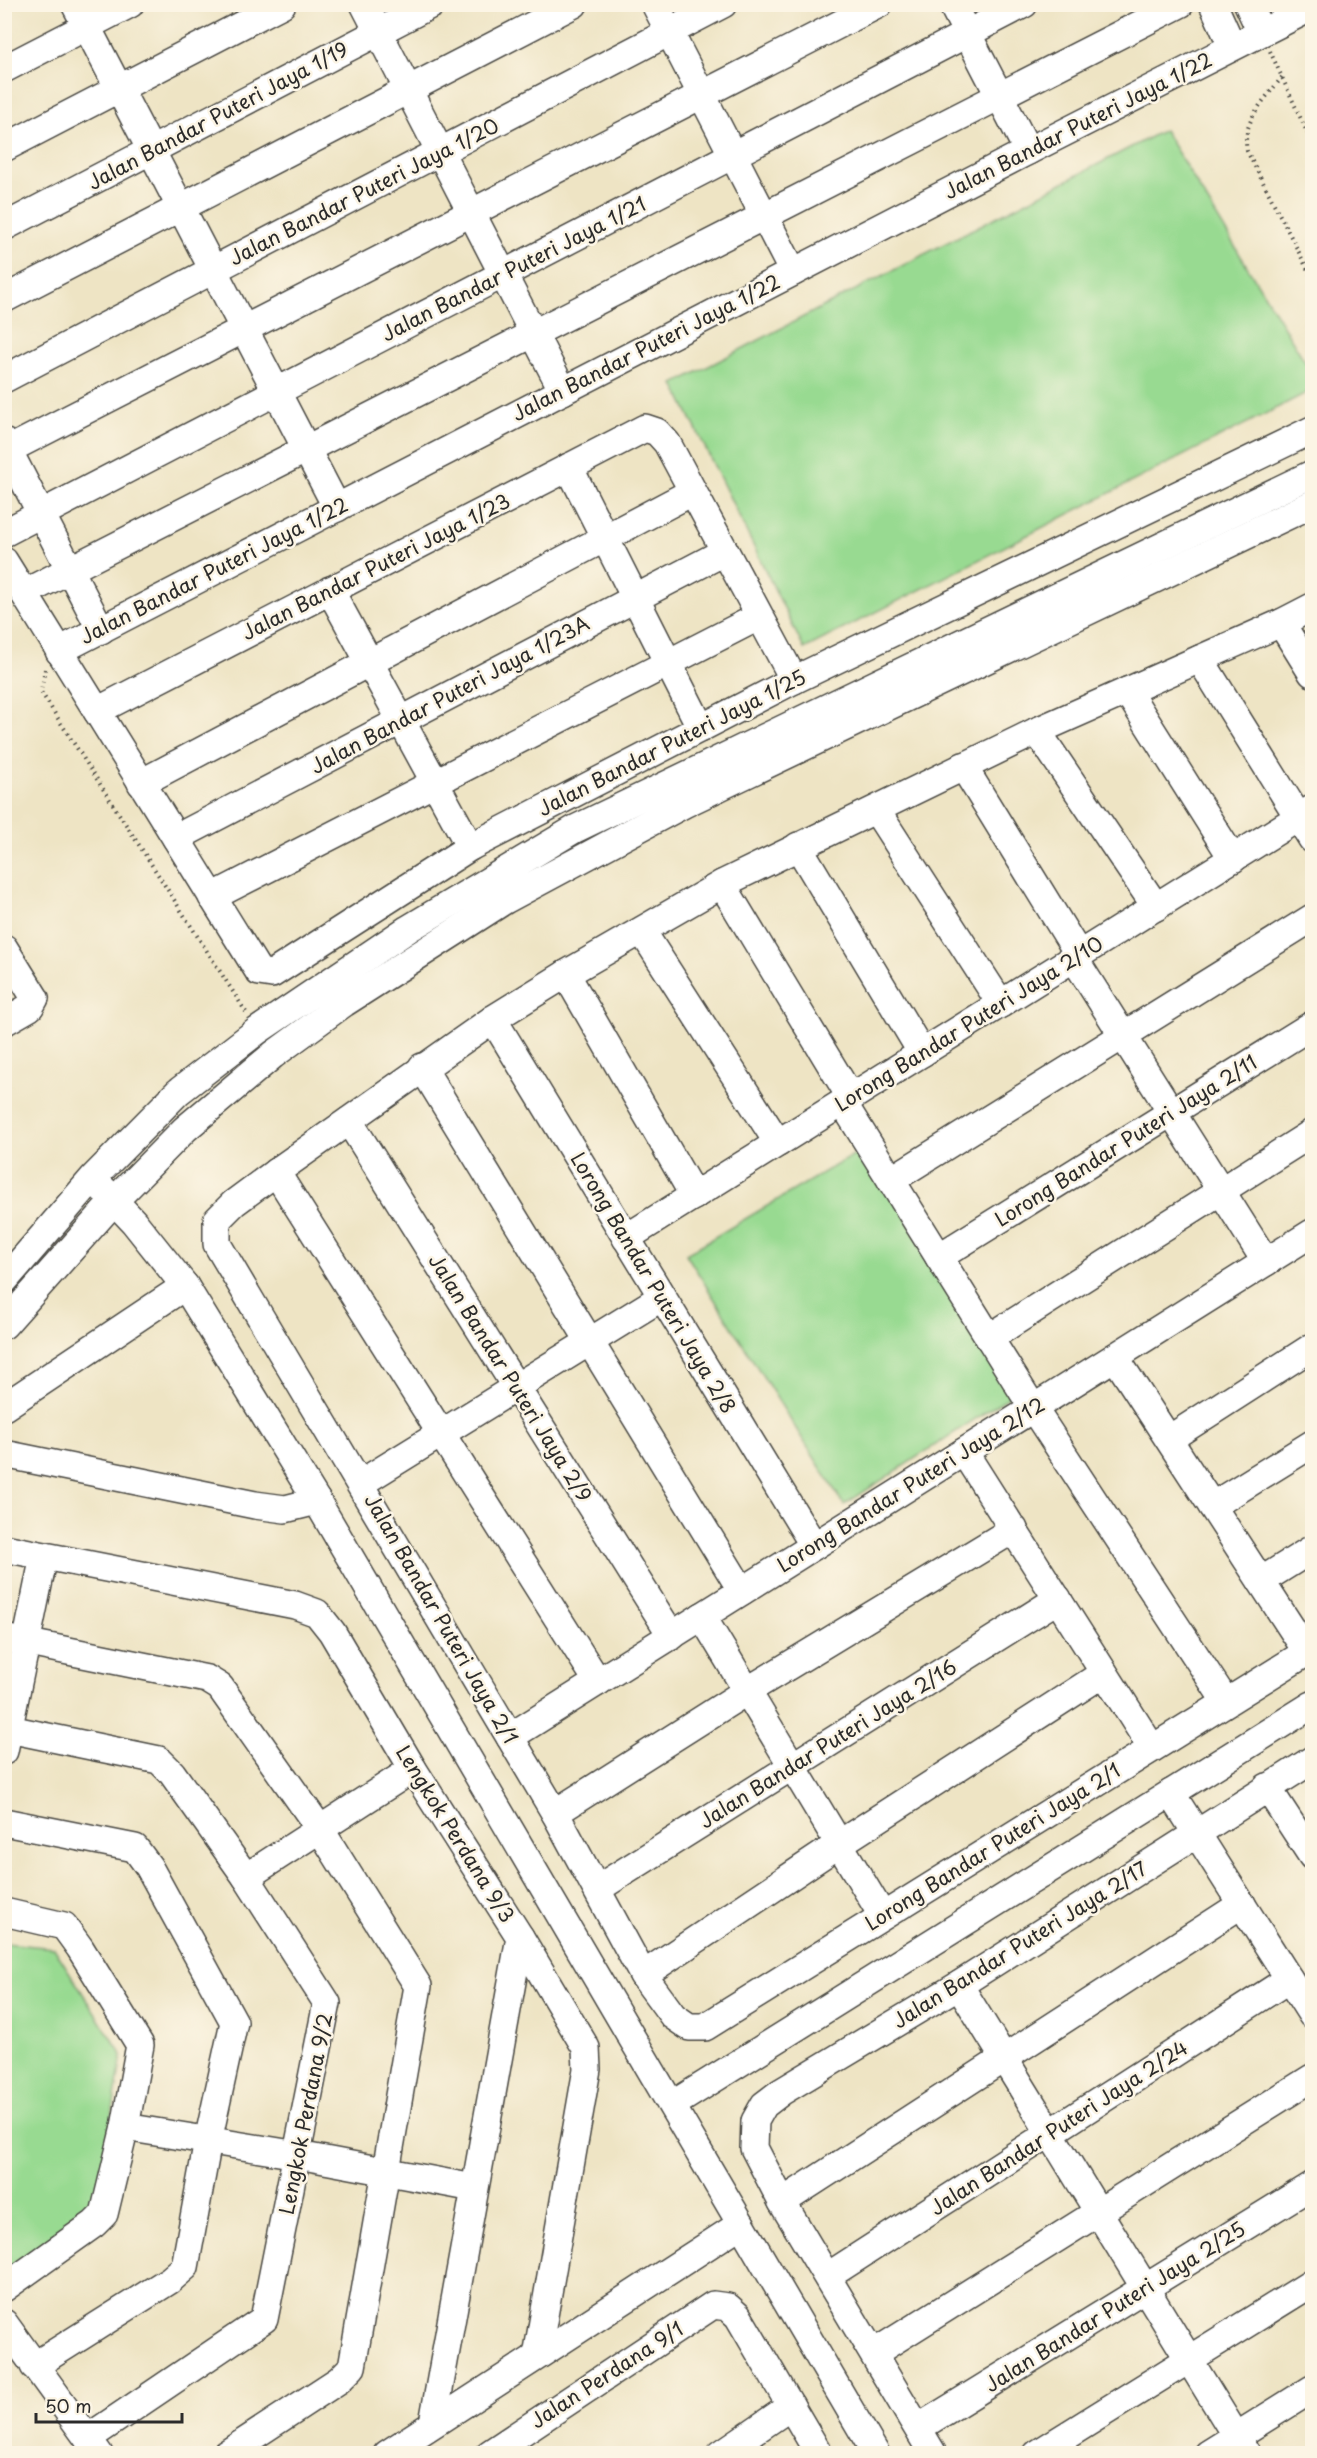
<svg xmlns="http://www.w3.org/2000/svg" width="1317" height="2458" viewBox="0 0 1317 2458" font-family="'Playpen Sans',sans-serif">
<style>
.green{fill:#98da91;stroke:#62825e;stroke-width:1.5}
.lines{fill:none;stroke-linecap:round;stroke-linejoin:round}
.minor-casing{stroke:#484742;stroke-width:30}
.path{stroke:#484742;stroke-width:4;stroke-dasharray:1.5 4.5;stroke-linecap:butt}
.minor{stroke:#fff;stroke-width:27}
.labels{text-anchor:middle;stroke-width:5;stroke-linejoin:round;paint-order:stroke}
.street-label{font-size:20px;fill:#2b2b2b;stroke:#fcf5e5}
</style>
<rect width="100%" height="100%" fill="#fcf5e5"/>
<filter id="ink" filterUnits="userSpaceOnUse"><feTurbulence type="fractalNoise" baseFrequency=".0167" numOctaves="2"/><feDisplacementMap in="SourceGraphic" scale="12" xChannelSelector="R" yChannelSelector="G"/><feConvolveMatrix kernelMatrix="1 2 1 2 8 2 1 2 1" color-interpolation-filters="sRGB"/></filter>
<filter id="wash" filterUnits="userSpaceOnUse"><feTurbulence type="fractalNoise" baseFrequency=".008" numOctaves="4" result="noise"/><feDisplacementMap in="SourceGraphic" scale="24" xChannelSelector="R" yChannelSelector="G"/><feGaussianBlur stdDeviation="1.35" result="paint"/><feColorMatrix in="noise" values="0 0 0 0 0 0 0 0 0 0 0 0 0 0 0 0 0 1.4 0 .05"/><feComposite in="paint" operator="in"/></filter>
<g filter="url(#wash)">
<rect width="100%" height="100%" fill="#eee4c4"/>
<g class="green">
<path d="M1164,130L1312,373V390L804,649L674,384Z"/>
<path d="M865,1148L1012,1395L844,1505L686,1254Z"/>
<path d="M5,1943L54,1948L122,2055L98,2201L5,2275Z"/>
</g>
</g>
<g filter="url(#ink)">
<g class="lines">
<defs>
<g id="minor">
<path d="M75,4L337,508"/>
<path d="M364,4L563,391"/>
<path d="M655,4L793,272"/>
<path d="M952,4L1028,151"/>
<path d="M1213,4L1232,46"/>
<path d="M1248,4L1261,32"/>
<path d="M4,69L130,4"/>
<path d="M4,148L282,4"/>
<path d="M4,227L432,4"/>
<path d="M4,299L574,4"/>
<path d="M4,379L723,4"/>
<path d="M4,442L101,630"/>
<path d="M4,452L879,4"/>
<path d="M569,467L701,728"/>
<path d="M4,533L1024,4"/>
<path d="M4,561L259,972L272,974L470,847L794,680L1312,430"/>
<path d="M330,590L470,847"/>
<path d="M24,593L1180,4"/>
<path d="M1312,607L1281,623L1037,731L722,884L566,974L493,1019L276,1172L234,1203L217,1220V1244L555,1813L643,1975L673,2016L689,2027H705L1312,1649"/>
<path d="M1281,623L1312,673"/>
<path d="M59,651L1028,151L1312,7"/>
<path d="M1200,659L1312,839"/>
<path d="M1127,691L1233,859"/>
<path d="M97,711L645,428L657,432L667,443L794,680"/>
<path d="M1037,731L1156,907"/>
<path d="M963,766L1079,955"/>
<path d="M141,783L692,492"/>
<path d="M876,810L1001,1004"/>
<path d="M176,838L724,552"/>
<path d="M798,846L922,1053"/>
<path d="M722,884L851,1098"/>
<path d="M212,897L758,617"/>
<path d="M642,931L778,1143"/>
<path d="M4,948L35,998L30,1007L4,1022"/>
<path d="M1074,958L1266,1262"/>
<path d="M566,974L694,1196"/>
<path d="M493,1019L814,1546"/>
<path d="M422,1067L742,1591"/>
<path d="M843,1103L1033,1408L1226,1702"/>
<path d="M349,1121L672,1636"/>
<path d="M276,1172L598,1682"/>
<path d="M891,1180L1312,918"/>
<path d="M103,1189L134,1222L185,1286L317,1501L876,2454"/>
<path d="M626,1238L1312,809"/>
<path d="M939,1257L1312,1025"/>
<path d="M4,1281L93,1178L178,1092L257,1031L408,929L575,829L1312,474"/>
<path d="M4,1325L114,1201L185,1129L273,1055L344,1003L505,900L684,804L1312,504"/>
<path d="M989,1338L1312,1133"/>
<path d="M1115,1357L1307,1652"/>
<path d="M4,1407L185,1286"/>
<path d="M1169,1439L1312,1347"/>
<path d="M964,1452L1152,1748"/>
<path d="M4,1454L255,1505L285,1509L317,1501"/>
<path d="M361,1483L662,1297"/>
<path d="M1212,1506L1312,1444"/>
<path d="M4,1548L295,1605L317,1613L332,1632L413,1769L520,1937L433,2423"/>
<path d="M1261,1581L1312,1549"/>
<path d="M702,1616L882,1915"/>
<path d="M4,1638L207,1679L220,1687L320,1829L418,1986L352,2367L339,2380L226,2454"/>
<path d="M4,1728L159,1760L172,1773L246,1877L327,2003L264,2319L88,2438"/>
<path d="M510,1737L1312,1233"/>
<path d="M4,1751L44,1556"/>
<path d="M1267,1787L1312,1856"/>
<path d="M1171,1793L1312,2015"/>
<path d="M555,1813L747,1691L1014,1529"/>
<path d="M4,1822L135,1848L149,1867L234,2022L208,2141L185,2267L170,2280L34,2366"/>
<path d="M246,1877L413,1769"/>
<path d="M597,1889L1058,1599"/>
<path d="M4,1912L64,1926L80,1948L140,2045L125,2127L104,2214L94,2224L4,2288"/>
<path d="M520,1937L586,2048L587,2069L537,2356"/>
<path d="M643,1975L839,1844L1104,1673"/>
<path d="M959,1985L1247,2454"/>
<path d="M672,2105L1312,1705"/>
<path d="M125,2127L298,2155L474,2188"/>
<path d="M782,2202L1242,1904"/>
<path d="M828,2276L1289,1979"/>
<path d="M4,2323L99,2454"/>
<path d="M874,2353L1312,2078"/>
<path d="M918,2428L1312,2185"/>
<path d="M387,2454L741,2224"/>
<path d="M489,2454L713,2305L728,2307L738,2316L819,2454"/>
<path d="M721,2454L791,2406"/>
<path d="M933,2454L782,2202L754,2148L755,2121L764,2105L781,2092L959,1985L1312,1760"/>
<path d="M1037,2454L1312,2283"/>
<path d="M1208,2454L1312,2389"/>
</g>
</defs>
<use href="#minor" class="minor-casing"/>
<g class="path">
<path d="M1270,51L1312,143"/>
<path d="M1282,77C1265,100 1241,121 1247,151L1312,278"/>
<path d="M45,669L41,692L246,1012"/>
</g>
<use href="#minor" class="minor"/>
</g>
</g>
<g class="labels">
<g class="street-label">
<text transform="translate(218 116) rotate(-28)" y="7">Jalan Bandar Puteri Jaya 1/19</text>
<text transform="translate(1078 126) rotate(-27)" y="7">Jalan Bandar Puteri Jaya 1/22</text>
<text transform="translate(364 192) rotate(-27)" y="7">Jalan Bandar Puteri Jaya 1/20</text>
<text transform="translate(514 269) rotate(-27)" y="7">Jalan Bandar Puteri Jaya 1/21</text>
<text transform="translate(646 348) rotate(-27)" y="7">Jalan Bandar Puteri Jaya 1/22</text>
<text transform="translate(376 567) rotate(-27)" y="7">Jalan Bandar Puteri Jaya 1/23</text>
<text transform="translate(214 571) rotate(-27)" y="7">Jalan Bandar Puteri Jaya 1/22</text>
<text transform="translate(450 695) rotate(-28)" y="7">Jalan Bandar Puteri Jaya 1/23A</text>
<text transform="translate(672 743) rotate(-27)" y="7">Jalan Bandar Puteri Jaya 1/25</text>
<text transform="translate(969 1024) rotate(-32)" y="7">Lorong Bandar Puteri Jaya 2/10</text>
<text transform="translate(1126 1141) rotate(-32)" y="7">Lorong Bandar Puteri Jaya 2/11</text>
<text transform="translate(653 1283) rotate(59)" y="7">Lorong Bandar Puteri Jaya 2/8</text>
<text transform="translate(510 1378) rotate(58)" y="7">Jalan Bandar Puteri Jaya 2/9</text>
<text transform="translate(911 1485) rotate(-32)" y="7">Lorong Bandar Puteri Jaya 2/12</text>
<text transform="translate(441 1619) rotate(60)" y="7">Jalan Bandar Puteri Jaya 2/1</text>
<text transform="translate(828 1744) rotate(-32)" y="7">Jalan Bandar Puteri Jaya 2/16</text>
<text transform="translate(455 1834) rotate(58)" y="7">Lengkok Perdana 9/3</text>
<text transform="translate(993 1847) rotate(-32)" y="7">Lorong Bandar Puteri Jaya 2/1</text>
<text transform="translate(1020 1945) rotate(-32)" y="7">Jalan Bandar Puteri Jaya 2/17</text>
<text transform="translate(306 2114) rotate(-79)" y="7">Lengkok Perdana 9/2</text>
<text transform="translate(1059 2128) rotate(-33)" y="7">Jalan Bandar Puteri Jaya 2/24</text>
<text transform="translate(1115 2307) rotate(-32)" y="7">Jalan Bandar Puteri Jaya 2/25</text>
<text transform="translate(607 2375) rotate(-33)" y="7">Jalan Perdana 9/1</text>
</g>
</g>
<rect width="1317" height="2458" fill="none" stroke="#fcf5e5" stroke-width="24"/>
<path d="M36 2413v9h146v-9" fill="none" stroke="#2b2b2b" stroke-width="3"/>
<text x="45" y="2413" font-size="18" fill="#2b2b2b" stroke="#fcf5e5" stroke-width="4.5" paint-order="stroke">50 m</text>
</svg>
